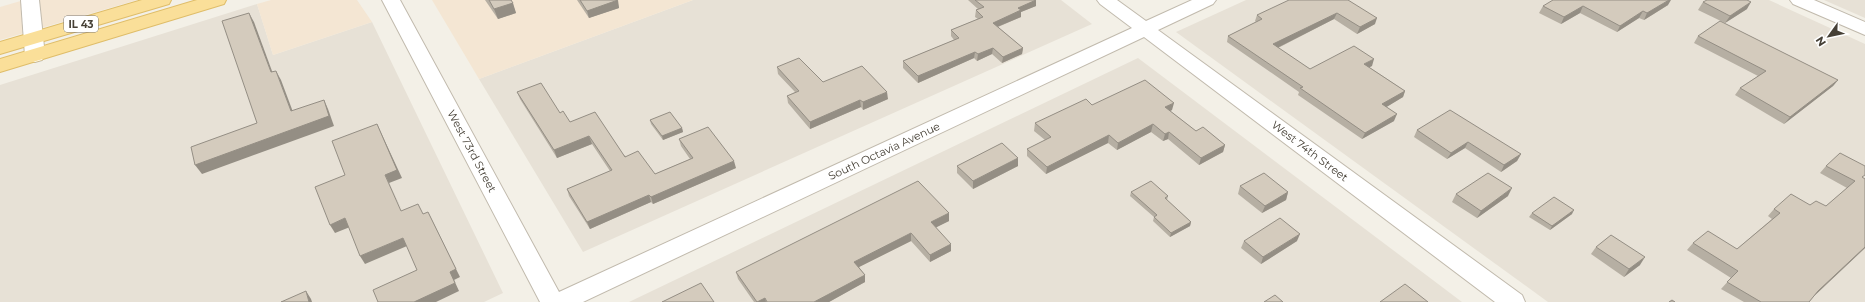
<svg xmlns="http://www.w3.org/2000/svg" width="1865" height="302" viewBox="0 0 1865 302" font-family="Montserrat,sans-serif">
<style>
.residential{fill:#e7e1d6}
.commercial{fill:#f4e6d3}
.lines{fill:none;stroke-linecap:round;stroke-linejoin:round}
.minor-casing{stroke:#c1baad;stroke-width:2}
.primary-casing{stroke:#dfbd69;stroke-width:2}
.minor{fill:#fff;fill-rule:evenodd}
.primary{fill:#fadf99;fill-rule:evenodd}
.wall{fill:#b6afa3}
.shaded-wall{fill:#948e84}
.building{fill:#d4cbbd;stroke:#948e84}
.labels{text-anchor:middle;stroke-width:3;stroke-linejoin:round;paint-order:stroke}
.shield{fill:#fff;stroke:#7e7972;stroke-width:1}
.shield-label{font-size:10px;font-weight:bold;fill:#464036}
.street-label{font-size:11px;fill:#464036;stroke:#fff}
</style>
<rect width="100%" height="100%" fill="#f3f0e7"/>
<g class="residential">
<path d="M693,0H1061L1092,24L583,252L479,79Z"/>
<path d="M1246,0H1769L1865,44V302H1548L1176,32Z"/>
<path d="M1824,0H1865V18Z"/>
<path d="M257,4L273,55L372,22L503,293L484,302H0V85Z"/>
<path d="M1138,58L1462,302H629Z"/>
</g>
<g class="commercial">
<path d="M24,0H137L0,40V7Z"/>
<path d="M271,0H357L372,22L273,55L257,4Z"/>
<path d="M432,0H693L479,79Z"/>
</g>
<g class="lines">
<defs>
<g id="minor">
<path d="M21,0H39L45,56L42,60L35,62L28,60L25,56Z"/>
<path d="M382,0H400L559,292L1132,28L1100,4L1097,0H1117L1146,21L1192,0H1216L1213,4L1158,30L1522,295L1525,302H1495L1144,37L583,302H540Z"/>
<path d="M1790,0H1814L1865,22V35L1793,4Z"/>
</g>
<g id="primary">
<path d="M142,0H171L169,4L0,54V42Z"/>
<path d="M197,0H226L224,4L0,72V59Z"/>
</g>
</defs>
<use href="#minor" class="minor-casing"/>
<use href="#primary" class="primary-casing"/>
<use href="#minor" class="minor"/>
<use href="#primary" class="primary"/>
</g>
<g class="wall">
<path d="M485,0H511L516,13L498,19Z"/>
<path d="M577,0H617L619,8L589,18Z"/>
<path d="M968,0H1036V6L1021,12V17L998,27L1023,48L1022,54L1002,63L992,54L977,61L974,58L918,83L903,68V61L954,40L951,36V30L978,19L975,17L976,10L978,9Z"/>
<path d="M1348,0L1375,24L1357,34L1334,19L1278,48L1310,69L1372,66L1369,67L1405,91L1403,97L1386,107L1394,121L1362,139L1298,95L1299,92L1227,42L1228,36L1256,22L1255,21L1257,15Z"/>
<path d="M1703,2L1747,9L1725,23L1698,10Z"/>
<path d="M1668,5L1644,20L1639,18L1617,32L1580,13L1561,24L1539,13L1543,6Z"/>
<path d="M1698,36L1838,80L1833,86L1784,124L1735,95L1740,88L1758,76L1694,43Z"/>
<path d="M777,67L823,82L888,99L863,110L861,107L810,129L788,103L787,96L795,92L778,74Z"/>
<path d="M517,92L560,113L570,122L655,174L690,159L681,146L679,139L736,168L653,204L651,202L590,229L569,196L567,189L610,171L592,144L557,158L520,99Z"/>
<path d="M1092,105L1172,110L1170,111L1196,131L1225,145L1223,152L1199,165L1168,139L1163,141L1151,132L1117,150L1108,143L1046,174L1027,156V149L1045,140L1034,131L1035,123Z"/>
<path d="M650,120L682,128L683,132L663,140L651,124Z"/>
<path d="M1417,130L1521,154L1517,161L1501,172L1465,148L1447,159L1414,137Z"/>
<path d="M957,166H1018L973,189L957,173Z"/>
<path d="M1826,166L1865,179V248L1814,296L1809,302H1744L1721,289L1731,278L1687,250L1693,243L1737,249L1772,219L1768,216L1774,209L1810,205L1826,206L1847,188L1820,173Z"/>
<path d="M1240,186L1288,192L1286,200L1262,213L1238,194Z"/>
<path d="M1131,192L1168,196L1167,200L1191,222L1190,226L1170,237L1153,221L1154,217L1130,196Z"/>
<path d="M1456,194L1508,196L1477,218L1452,202Z"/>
<path d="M949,213V221L936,227L951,251L930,262L911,241L859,267L865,275V282L829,302H754L738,279L736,272Z"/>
<path d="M1532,213L1572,214L1550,230L1529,217Z"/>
<path d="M1244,241H1297L1261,264L1241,248Z"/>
<path d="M1596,247L1640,265L1624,277L1591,254Z"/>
</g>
<g class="shaded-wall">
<path d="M618,0L619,8L589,18L587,11Z"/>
<path d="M1036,0V6L1021,12V17L992,29L993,23L1018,8Z"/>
<path d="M1669,0H1671L1668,5L1644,20L1647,13Z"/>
<path d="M1751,2L1747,9L1725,23L1730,16Z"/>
<path d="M513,3L516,13L498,19L494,9Z"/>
<path d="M1583,6L1580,13L1561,24L1564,17Z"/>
<path d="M1643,11L1639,18L1617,32L1620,26Z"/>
<path d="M249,13L254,22L276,82L271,72Z"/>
<path d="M1337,13L1334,19L1271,51L1273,44Z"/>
<path d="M1377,18L1375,24L1357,34L1360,27Z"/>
<path d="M993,48L992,54L977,61L978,54Z"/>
<path d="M1023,48L1022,54L1002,63L1003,57Z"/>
<path d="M975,52L974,58L918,83V76Z"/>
<path d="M1374,59L1372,66L1362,71L1364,64Z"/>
<path d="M276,71L281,80L296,120L291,111Z"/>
<path d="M1838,80L1833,86L1784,124L1790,117Z"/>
<path d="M1405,91L1403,97L1380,111L1382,104Z"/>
<path d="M887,92L888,99L863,110V102Z"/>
<path d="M324,100L328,109L334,126L202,174L195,165Z"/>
<path d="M860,100L861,107L810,129V122Z"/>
<path d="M1174,103L1172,110L1164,114L1165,107Z"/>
<path d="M1397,114L1394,121L1362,139L1365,133Z"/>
<path d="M377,124L402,178L389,183L406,219L385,175Z"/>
<path d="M1153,124L1151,132L1117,150L1118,143Z"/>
<path d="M682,128L683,132L663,140L662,136Z"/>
<path d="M1169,132L1168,139L1163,141L1165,134Z"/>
<path d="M1109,135L1108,143L1046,174L1047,167Z"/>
<path d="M589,136L592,144L557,158L554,150Z"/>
<path d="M1468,142L1465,148L1447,159L1451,153Z"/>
<path d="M1225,145L1223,152L1199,165L1201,158Z"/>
<path d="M1521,154L1517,161L1501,172L1504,165Z"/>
<path d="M1018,158V166L973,189V181Z"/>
<path d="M734,161L736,168L653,204L651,197Z"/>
<path d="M1512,188L1508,196L1477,218L1481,211Z"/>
<path d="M1288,192L1286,200L1262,213L1265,206Z"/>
<path d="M649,195L651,202L590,229L587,222Z"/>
<path d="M1574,210L1572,214L1550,230L1552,226Z"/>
<path d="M428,212L460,277L454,280L459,291L436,302H414L450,272Z"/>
<path d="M949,213V221L931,230V222Z"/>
<path d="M345,218L350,227L335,233L330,225Z"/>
<path d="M1191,222L1190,226L1170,237L1171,233Z"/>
<path d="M911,233V241L855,269L854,262Z"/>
<path d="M1300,234L1297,241L1261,264L1263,257Z"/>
<path d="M403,238L407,246L365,264L360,256Z"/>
<path d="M951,244V251L930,262V255Z"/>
<path d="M1865,247V248L1812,298L1818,291Z"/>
<path d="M1645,257L1640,265L1624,277L1629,269Z"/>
<path d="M865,275V282L829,302H814Z"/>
<path d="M306,291L311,299L312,302H309Z"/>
<path d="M765,298L766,302H757Z"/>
</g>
<g class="building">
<path d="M489,0H511L513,3L494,9Z"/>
<path d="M580,0H618L587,11Z"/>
<path d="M975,0H1036L1018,8L1021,10L993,23L1023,48L1003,57L993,48L978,54L975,52L918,76L903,61L959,38L951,30L983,17L976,10L984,7Z"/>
<path d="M1289,0H1348L1377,18L1360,27L1337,13L1273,44L1310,69L1354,46L1374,59L1364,64L1405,91L1382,104L1397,114L1365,133L1300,88L1303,87L1228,36L1262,19L1257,15Z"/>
<path d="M1553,0H1669L1647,13L1643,11L1620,26L1583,6L1564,17L1543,6Z"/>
<path d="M1707,0H1747L1751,2L1730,16L1703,2Z"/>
<path d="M249,13L271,72L276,71L291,111L324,100L329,116L195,165L191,147L257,123L222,21Z"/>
<path d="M1720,21L1838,80L1790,117L1740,88L1766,71L1698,36Z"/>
<path d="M799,58L823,82L862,66L887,92L863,102L860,100L810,122L787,96L799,91L777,67Z"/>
<path d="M1145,80L1174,103L1165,107L1196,131L1203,127L1225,145L1201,158L1169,132L1165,134L1153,124L1118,143L1109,135L1047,167L1027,149L1051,137L1035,123L1086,99L1092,105Z"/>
<path d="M541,83L560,113L563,111L570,122L595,112L625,157L638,151L655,174L693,158L679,139L708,127L734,161L651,197L649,195L587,222L567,189L612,170L589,136L554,150L517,92Z"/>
<path d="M1450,110L1521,154L1504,165L1468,142L1451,153L1417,130Z"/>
<path d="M670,112L682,128L662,136L650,120Z"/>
<path d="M377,124L397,170L385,175L401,211L418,204L423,214L428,212L456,269L450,272L455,283L414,302H378L373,290L417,270L403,238L360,256L345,218L330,225L315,187L345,175L332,141Z"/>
<path d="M1002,143L1018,158L973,181L957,166Z"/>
<path d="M1840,153L1865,166V175L1862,177L1865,179V247L1818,291L1809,302H1761L1727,282L1738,271L1693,243L1708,231L1737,249L1780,213L1774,209L1791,194L1810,205L1816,201L1826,206L1855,181L1826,166Z"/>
<path d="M1264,173L1288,192L1265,206L1240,186Z"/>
<path d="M1488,173L1512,188L1481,211L1456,194Z"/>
<path d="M918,181L949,213L931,222L951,244L930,255L911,233L854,262L865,275L814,302H767L765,298L757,302L736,272Z"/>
<path d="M1151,181L1168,196L1165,198L1191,222L1171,233L1154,217L1157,215L1131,192Z"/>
<path d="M1554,197L1574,210L1552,226L1532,213Z"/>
<path d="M1280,218L1300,234L1263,257L1244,241Z"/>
<path d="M1611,235L1645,257L1629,269L1596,247Z"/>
<path d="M701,283L714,302H662Z"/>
<path d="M1405,284L1428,302H1380Z"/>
<path d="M306,291L309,302H281Z"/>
<path d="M1275,295L1283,302H1264Z"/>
<path d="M1672,300L1675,302H1669Z"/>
</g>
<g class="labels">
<rect class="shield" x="64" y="16" width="34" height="16" rx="3"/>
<g class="shield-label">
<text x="81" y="28">IL 43</text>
</g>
<g class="street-label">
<text transform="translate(472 151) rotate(62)" y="4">West 73rd Street</text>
<text transform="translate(884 151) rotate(-25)" y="4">South Octavia Avenue</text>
<text transform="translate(1310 151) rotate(37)" y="4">West 74th Street</text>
</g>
</g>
<g transform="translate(1829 36) rotate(237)" stroke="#ffffff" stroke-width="3" paint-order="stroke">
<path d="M0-3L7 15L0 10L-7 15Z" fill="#464036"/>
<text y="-6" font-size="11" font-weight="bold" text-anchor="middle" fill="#464036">N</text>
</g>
</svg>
